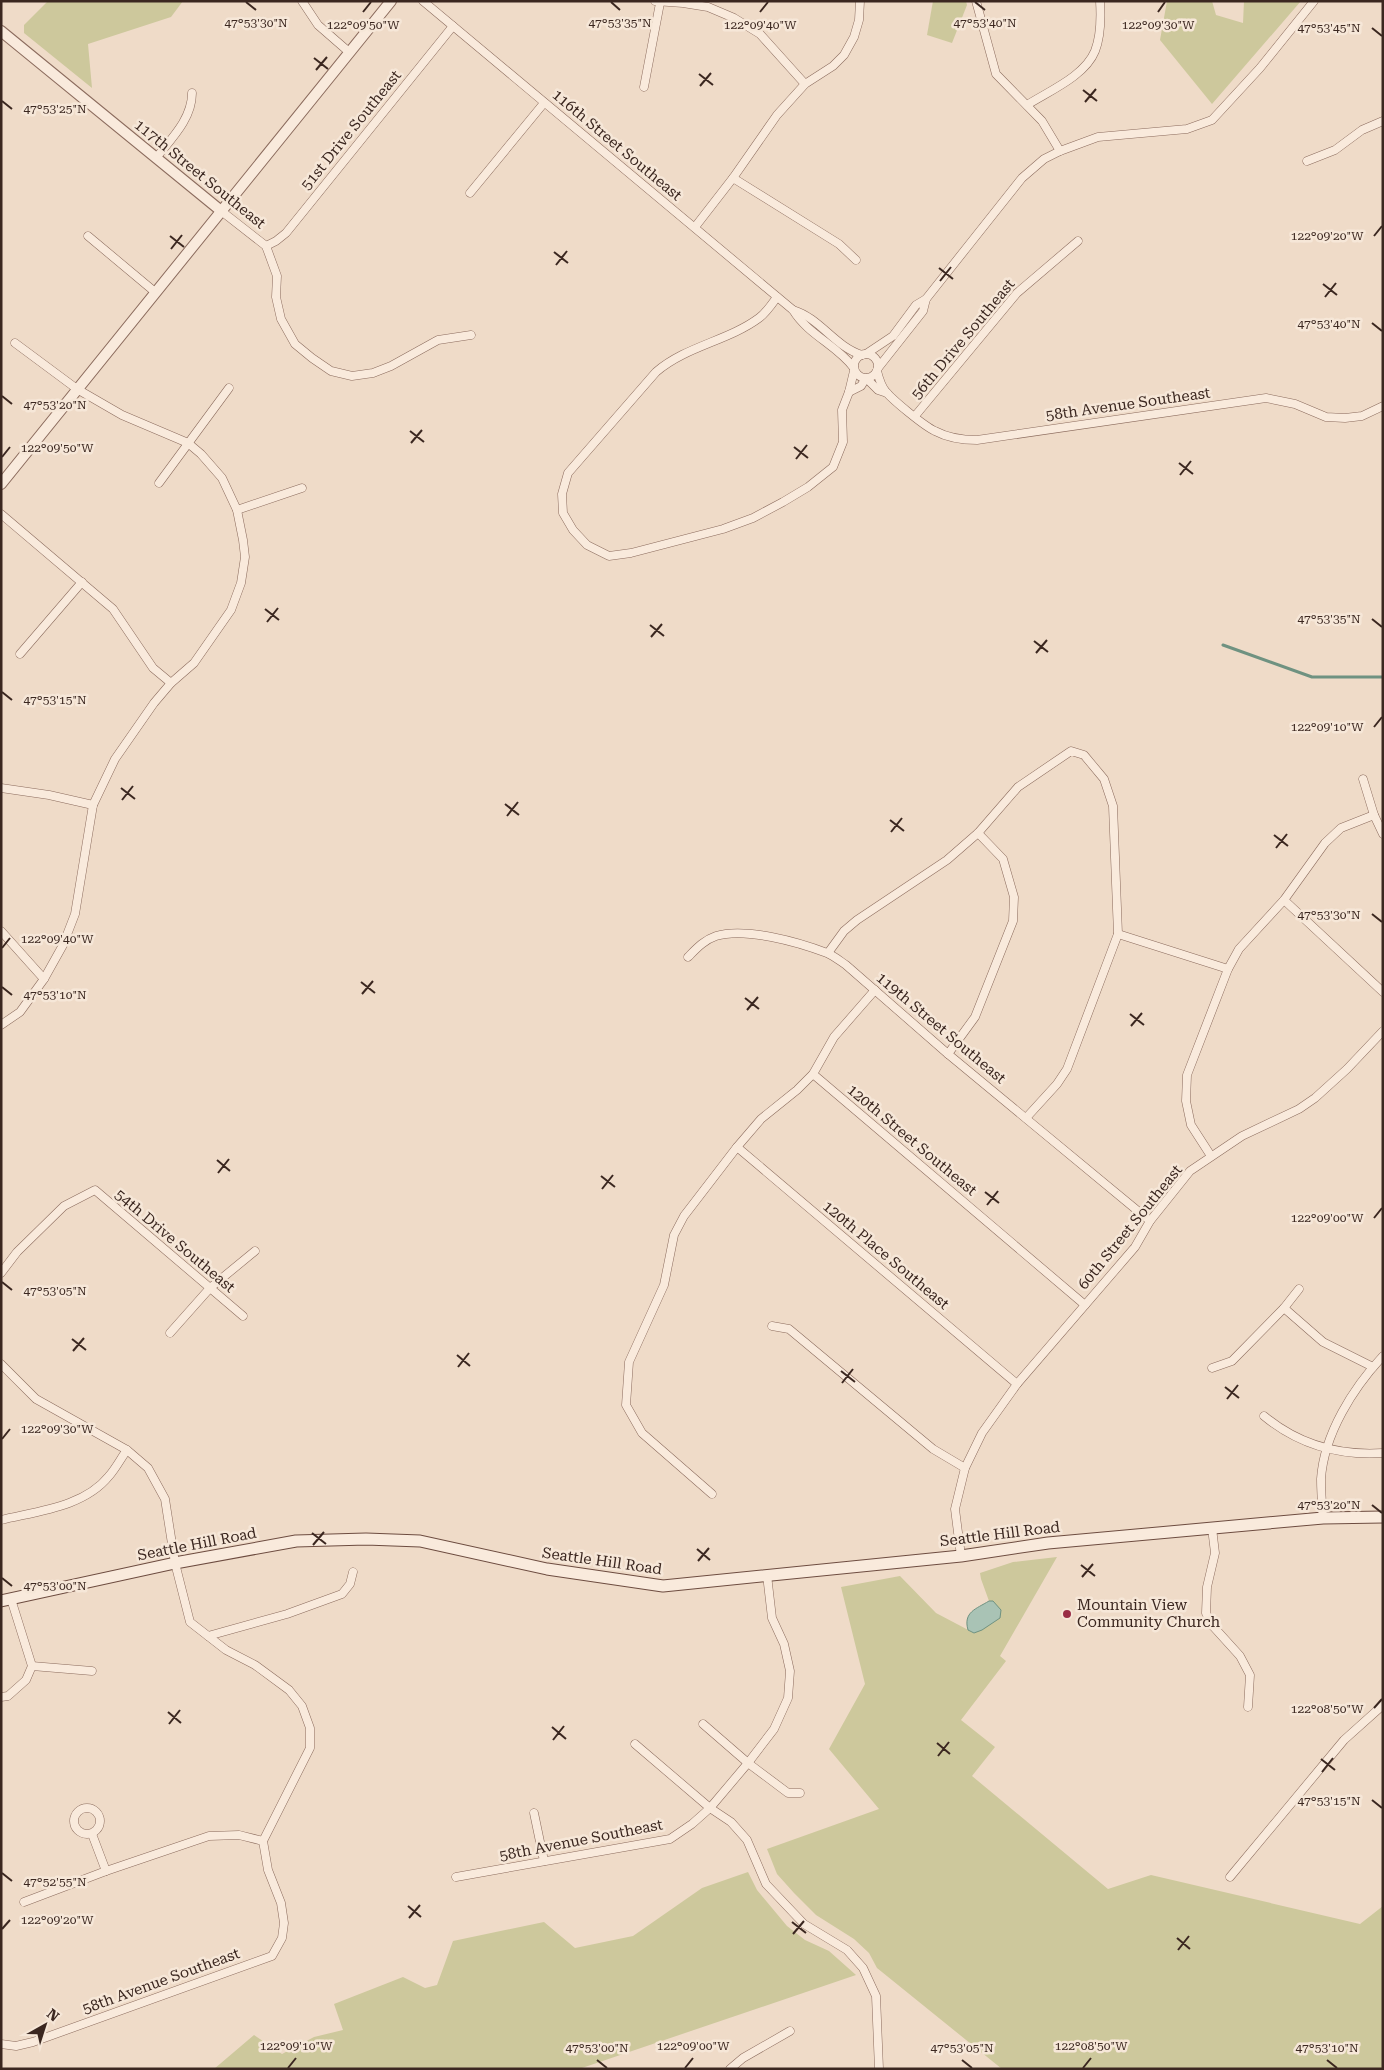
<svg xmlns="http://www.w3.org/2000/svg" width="1384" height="2070" viewBox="0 0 1384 2070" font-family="'Roboto Serif',serif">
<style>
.green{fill:#cdc89c}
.water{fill:#a9c3b5;stroke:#6f9281}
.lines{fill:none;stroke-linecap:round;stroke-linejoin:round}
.stream{stroke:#6f9281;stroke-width:3}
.minor-casing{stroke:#8b6b5d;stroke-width:9}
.tertiary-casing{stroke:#8b6b5d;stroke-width:12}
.secondary-casing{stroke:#6d4c40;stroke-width:13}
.minor{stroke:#f9eadc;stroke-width:8}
.tertiary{stroke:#f9eadc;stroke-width:10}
.secondary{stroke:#f9eadc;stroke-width:11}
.ticks{fill:none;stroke:#3b2720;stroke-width:2}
.poi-dot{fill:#9a2d46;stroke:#f6e7d8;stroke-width:2}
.labels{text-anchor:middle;stroke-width:5;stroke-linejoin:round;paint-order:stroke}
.street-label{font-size:15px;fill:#3b2720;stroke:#f6e7d8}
.poi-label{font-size:15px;fill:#3b2720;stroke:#f6e7d8;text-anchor:start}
.ticks-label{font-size:12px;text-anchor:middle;fill:#3b2720;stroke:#f6e7d8;stroke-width:5;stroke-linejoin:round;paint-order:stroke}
</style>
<rect width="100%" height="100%" fill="#efdbc8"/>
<g class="green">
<path d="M48,1H183L171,17L88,44L92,88L24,33V25Z"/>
<path d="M933,1H966L967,5L952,43L927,35Z"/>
<path d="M1167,1H1212L1216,15L1243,23L1244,1H1301L1212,104L1160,40Z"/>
<path d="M1057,1557L1000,1656L1006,1661L961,1720L995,1747L972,1776L1108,1889L1151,1875L1360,1924L1383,1906V2069H1002L877,1968L869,1953L854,1939L816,1915L794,1893L777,1874L767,1849L879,1809L829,1749L865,1684L841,1587L900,1576L936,1613L974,1633L993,1601H989L981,1579L980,1573L1013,1562Z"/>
<path d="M748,1872L757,1890L787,1926L805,1940L829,1951L856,1975L579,2069H214L254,2035L282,2054L314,2037L343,2030L334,2004L403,1977L425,1988L437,1985L453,1941L544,1922L575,1948L633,1936L702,1888Z"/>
</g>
<path class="water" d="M989,1601H993L1001,1610L1000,1618L982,1630L974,1633L968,1630C963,1612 976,1609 989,1601Z"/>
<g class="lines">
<path class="stream" d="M1223,645L1312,677H1383"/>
<defs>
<g id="minor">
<path d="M302,1L318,25L349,52"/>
<path d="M423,1L793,310C808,335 837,345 854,368"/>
<path d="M655,1L683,3L708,7L734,18L760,34L805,84"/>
<path d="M976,1L996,74L1042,121L1060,151"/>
<path d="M644,87L660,3"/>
<path d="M1027,105C1049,91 1085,76 1095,51C1101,36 1101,17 1100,1"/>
<path d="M156,158C171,139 192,119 192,93"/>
<path d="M1307,161L1335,150L1362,130L1383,121"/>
<path d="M733,178L839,244L856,260"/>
<path d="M470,193L544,103"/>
<path d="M220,210L266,246L277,276L276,297L281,319L295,344L312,358L331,371L352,376L373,373L391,366L438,340L471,335"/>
<path d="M695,227L733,178L777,115L805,84L833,66L844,55L854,37L859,20L860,1"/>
<path d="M88,236L155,292"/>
<path d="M266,246L276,241L286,233L453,26"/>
<path d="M777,297C772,304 766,313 759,318C728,341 686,346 656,372L568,473L562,494L563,513L573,530L587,545L609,556L631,553L723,529L753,518L783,502L808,487L833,467L843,442L842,410L849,392L854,371"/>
<path d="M793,310C820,318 835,347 862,355"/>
<circle cx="866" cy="366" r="12"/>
<path d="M866,354L893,336L916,305L926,299"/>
<path d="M878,368L923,311L926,299L968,246L1022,178L1044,159L1060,151L1098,137L1187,129L1212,120L1260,68L1314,1"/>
<path d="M877,371C879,379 881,386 886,392C894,401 924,426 935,431C948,438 963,440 977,440L1266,398L1295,404L1326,417L1345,418L1362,416L1383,406"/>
<path d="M867,379L878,390L887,393"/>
<path d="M849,392L861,386L866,378"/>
<path d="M915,416L1017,293L1078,241"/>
<path d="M159,483L229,388"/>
<path d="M237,510L302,488"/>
<path d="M1,514L113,609L153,668L171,683"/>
<path d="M20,654L82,582"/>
<path d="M1363,779L1374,815L1383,834"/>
<path d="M1,788L49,795L93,805"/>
<path d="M1284,900L1383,992"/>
<path d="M1,931L44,979"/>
<path d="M1118,934L1228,969"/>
<path d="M828,953L844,931L857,920L947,860L978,833L1018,787L1071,751L1084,755L1104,779L1113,806L1118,934L1067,1069L1057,1084L1026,1118"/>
<path d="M688,957C696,949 704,940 716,936C745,927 798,942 827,953C834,956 840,961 846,965L948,1054L1150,1221"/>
<path d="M1,1025L20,1012L44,979L63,945L75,914L93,805L115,759L154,703L171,683L194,663L231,610L241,583L245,557L243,540L237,510L222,478L201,454L188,443L122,415L77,389L15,343"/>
<path d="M948,1054L975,1017L1013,921L1014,897L1003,859L978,833"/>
<path d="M813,1074L1085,1305"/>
<path d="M737,1147L1017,1384"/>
<path d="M1211,1156L1191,1125L1186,1101L1187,1075L1228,969L1239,949L1284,900L1325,843L1341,828L1374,815"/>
<path d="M1,1273L17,1252L64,1206L95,1190L243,1316"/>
<path d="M1284,1308L1323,1342L1373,1367"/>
<path d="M772,1326L789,1329L933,1449L965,1468"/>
<path d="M170,1333L210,1288L255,1251"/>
<path d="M1,1364L36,1399L127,1450L148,1468L165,1499L175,1563L190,1622L226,1650L255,1665L289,1690L302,1706L310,1728V1748L263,1841L268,1870L281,1903L284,1923L282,1938L272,1956L33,2042L16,2046L1,2044"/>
<path d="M1212,1368L1232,1361L1284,1308L1299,1289"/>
<path d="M1264,1416C1298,1444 1338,1456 1383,1453"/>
<path d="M712,1494L642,1433L626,1405L629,1362L664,1285L674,1235L684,1216L737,1147L761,1119L797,1090L813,1074L834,1037L875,990"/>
<path d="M1323,1518C1322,1505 1321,1492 1321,1479C1324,1434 1353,1388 1383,1356"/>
<path d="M1,1520C38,1511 84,1507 109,1476C116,1468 121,1458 127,1450"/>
<path d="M1212,1528L1215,1553L1207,1587L1206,1613L1211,1624L1240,1656L1250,1675L1248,1707"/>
<path d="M961,1556L955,1509L965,1468L982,1433L1017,1384L1135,1247L1150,1221L1190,1171L1242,1136L1299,1109L1315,1098L1347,1069L1383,1031"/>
<path d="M208,1636L287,1614L342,1594L350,1584L353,1572"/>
<path d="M32,1666L92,1671"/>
<path d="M1,1697L8,1696L26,1680L32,1666L11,1599"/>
<path d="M703,1724L748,1763L788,1793H800"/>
<path d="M635,1744L710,1808L731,1822L747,1840L766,1884L804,1924L847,1950L863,1968L876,1996L879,2069"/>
<circle cx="87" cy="1821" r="13"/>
<path d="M534,1813L544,1861"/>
<path d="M92,1834L106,1871"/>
<path d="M456,1877L670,1839L692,1824L710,1808L748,1763L774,1729L788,1698L790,1671L784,1644L772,1618L767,1575"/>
<path d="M1230,1877L1344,1740L1383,1705"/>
<path d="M24,1902L106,1871L209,1836L239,1835L263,1841"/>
<path d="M730,2069L743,2058L790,2031"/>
</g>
<g id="tertiary">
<path d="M1,31L220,210"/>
<path d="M1,484L391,1"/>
</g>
<path id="secondary" d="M1,1601L175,1563L296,1541L366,1539L420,1541L547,1569L663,1586L961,1556L1048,1543L1323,1518L1383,1517"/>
</defs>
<use href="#minor" class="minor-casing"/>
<use href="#tertiary" class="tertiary-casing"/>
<use href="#secondary" class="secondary-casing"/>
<use href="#minor" class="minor"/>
<use href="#tertiary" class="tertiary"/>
<use href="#secondary" class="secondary"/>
</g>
<path class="ticks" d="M246,2L256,10M611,2L620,10M975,2L985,10M363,12L371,2M760,12L768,2M1158,12L1165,2M1372,28L1382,36M314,58L328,69M316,70L327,57M699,74L713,85M700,86L711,73M1083,90L1097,101M2,101L12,109M1085,102L1096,89M170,236L184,247M1374,236L1382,226M171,249L182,235M554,252L568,263M556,265L567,251M939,268L953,279M940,281L951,267M1323,284L1337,295M1325,297L1336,283M1372,323L1382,331M2,396L12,404M410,431L424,442M411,443L422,430M794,447L808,458M2,457L10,447M796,459L807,445M1179,463L1193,474M1180,475L1191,461M265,609L279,620M1372,619L1382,627M267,622L278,608M650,625L664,636M651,637L662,624M1034,641L1048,652M1036,653L1047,640M2,692L12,700M1374,727L1382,717M121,788L135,799M122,800L133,786M505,804L519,815M507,816L518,802M890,820L904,831M891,832L902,818M1274,835L1288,846M1276,848L1287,834M1372,914L1382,922M2,948L10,938M361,982L375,993M2,987L12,995M362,994L373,981M745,998L759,1009M747,1010L758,997M1130,1014L1144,1025M1131,1026L1142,1013M217,1160L230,1171M218,1173L229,1159M601,1176L615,1187M602,1189L613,1175M985,1192L999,1203M987,1205L998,1191M1374,1218L1382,1208M2,1282L12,1290M72,1339L86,1350M73,1351L84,1338M457,1355L470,1366M458,1367L469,1353M841,1371L855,1382M842,1383L853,1369M1225,1387L1239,1398M1227,1399L1238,1385M2,1439L10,1429M1372,1505L1382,1513M312,1533L326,1544M313,1545L324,1532M697,1549L710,1560M698,1561L709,1548M1081,1565L1095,1576M1082,1577L1093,1564M2,1578L12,1586M1374,1708L1382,1699M168,1712L181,1723M169,1724L180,1710M552,1727L566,1739M553,1740L564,1726M937,1743L950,1754M938,1756L949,1742M1321,1759L1335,1770M1322,1772L1333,1758M1372,1800L1382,1808M2,1873L12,1881M408,1906L421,1917M409,1918L420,1905M792,1922L806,1933M2,1929L10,1920M793,1934L804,1921M1177,1938L1190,1949M1178,1950L1189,1936M597,2060L607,2068M962,2060L972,2068M1327,2060L1337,2068M288,2068L296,2058M685,2068L693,2058M1083,2068L1091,2058"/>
<circle class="poi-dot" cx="1067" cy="1614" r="5"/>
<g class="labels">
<g class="street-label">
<text transform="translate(351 130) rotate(-51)" y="5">51st Drive Southeast</text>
<text transform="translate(617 145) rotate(40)" y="5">116th Street Southeast</text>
<text transform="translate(200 174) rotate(39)" y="5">117th Street Southeast</text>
<text transform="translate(963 339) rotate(-50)" y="5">56th Drive Southeast</text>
<text transform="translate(1128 404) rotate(-8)" y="5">58th Avenue Southeast</text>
<text transform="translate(941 1028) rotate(40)" y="5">119th Street Southeast</text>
<text transform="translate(912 1140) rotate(40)" y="5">120th Street Southeast</text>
<text transform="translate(1130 1227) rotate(-51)" y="5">60th Street Southeast</text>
<text transform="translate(175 1241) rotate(40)" y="5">54th Drive Southeast</text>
<text transform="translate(886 1255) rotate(40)" y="5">120th Place Southeast</text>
<text transform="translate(1000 1534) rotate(-7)" y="5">Seattle Hill Road</text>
<text transform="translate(197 1544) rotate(-11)" y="5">Seattle Hill Road</text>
<text transform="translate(602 1561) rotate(8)" y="5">Seattle Hill Road</text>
<text transform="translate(581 1840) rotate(-11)" y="5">58th Avenue Southeast</text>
<text transform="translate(161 1981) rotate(-20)" y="5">58th Avenue Southeast</text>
</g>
<g class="poi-label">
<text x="1077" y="1610">Mountain View<tspan x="1077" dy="17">Community Church</tspan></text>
</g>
</g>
<g class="ticks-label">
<text x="256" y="27">47°53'30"N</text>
<text x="620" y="27">47°53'35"N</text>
<text x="985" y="27">47°53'40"N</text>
<text x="760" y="29">122°09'40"W</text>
<text x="1158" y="29">122°09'30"W</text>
<text x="363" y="29">122°09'50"W</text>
<text x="1329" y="32">47°53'45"N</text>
<text x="55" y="113">47°53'25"N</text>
<text x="1327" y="240">122°09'20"W</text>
<text x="1329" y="328">47°53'40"N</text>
<text x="55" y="409">47°53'20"N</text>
<text x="57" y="452">122°09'50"W</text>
<text x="1329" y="623">47°53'35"N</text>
<text x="55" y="704">47°53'15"N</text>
<text x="1327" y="731">122°09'10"W</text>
<text x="1329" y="919">47°53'30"N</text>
<text x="57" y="943">122°09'40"W</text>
<text x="55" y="999">47°53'10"N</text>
<text x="1327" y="1222">122°09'00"W</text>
<text x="55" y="1295">47°53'05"N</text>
<text x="57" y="1433">122°09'30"W</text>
<text x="1329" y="1509">47°53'20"N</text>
<text x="55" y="1590">47°53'00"N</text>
<text x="1327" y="1713">122°08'50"W</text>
<text x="1329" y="1805">47°53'15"N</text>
<text x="55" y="1886">47°52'55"N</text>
<text x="57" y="1924">122°09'20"W</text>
<text x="296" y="2050">122°09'10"W</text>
<text x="693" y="2050">122°09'00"W</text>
<text x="1091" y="2050">122°08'50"W</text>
<text x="597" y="2052">47°53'00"N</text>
<text x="962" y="2052">47°53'05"N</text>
<text x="1327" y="2052">47°53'10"N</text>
</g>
<rect width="1384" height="2070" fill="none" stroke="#3b2720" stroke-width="5"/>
<g transform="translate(45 2025) rotate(39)" stroke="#f6e7d8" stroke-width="4" paint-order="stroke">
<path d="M0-4L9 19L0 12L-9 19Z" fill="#3b2720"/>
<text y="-8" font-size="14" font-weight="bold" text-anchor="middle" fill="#3b2720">N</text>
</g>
</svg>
